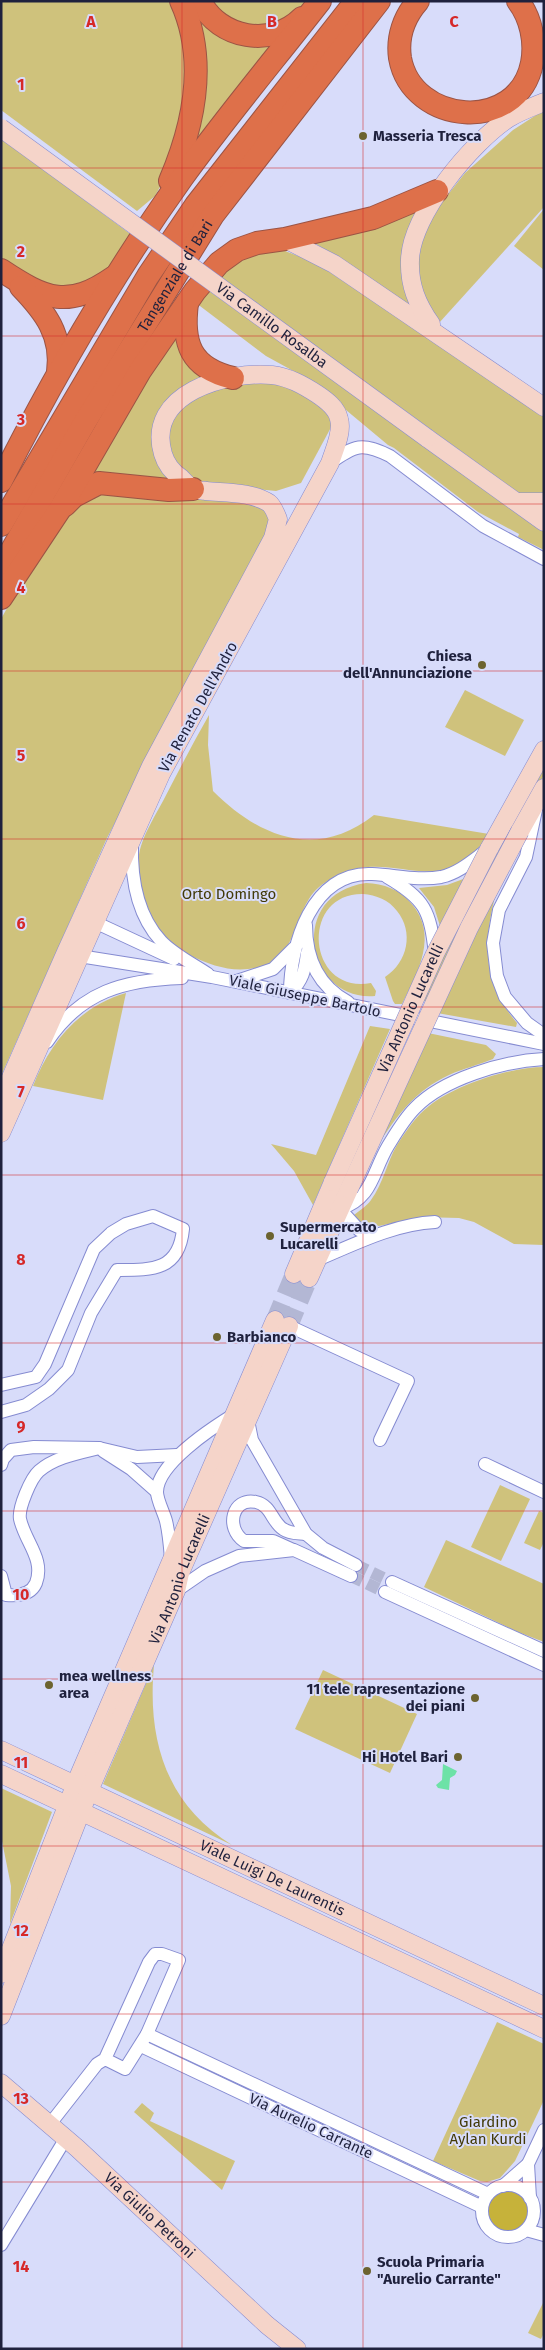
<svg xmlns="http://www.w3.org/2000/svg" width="545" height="2350" viewBox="0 0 545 2350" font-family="'Fira Sans',sans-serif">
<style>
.green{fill:#cfc27c}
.forest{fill:#c6b23a}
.water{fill:#6de2a7}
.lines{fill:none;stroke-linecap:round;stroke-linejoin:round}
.stream{stroke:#6de2a7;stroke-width:3}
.street-tunnel{stroke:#b3b7d4;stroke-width:12;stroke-dasharray:12 6;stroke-linecap:butt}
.secondary-tunnel{stroke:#b3b7d4;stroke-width:18;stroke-dasharray:18 9;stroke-linecap:butt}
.street-casing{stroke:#858bd1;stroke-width:14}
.secondary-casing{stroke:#858bd1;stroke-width:19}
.highway-casing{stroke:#9b5445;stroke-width:24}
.street{stroke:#fff;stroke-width:12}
.secondary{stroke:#f5d4c9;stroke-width:18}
.highway{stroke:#de704a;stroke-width:22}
.secondary-bridge-casing{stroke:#858bd1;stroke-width:19;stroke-linecap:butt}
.secondary-bridge{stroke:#f5d4c9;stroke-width:18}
.grid{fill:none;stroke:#d62828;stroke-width:1;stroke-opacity:0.55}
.poi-dot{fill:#6c632f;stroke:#d8dcfa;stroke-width:2}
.labels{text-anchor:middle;stroke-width:4;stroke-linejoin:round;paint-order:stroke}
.poi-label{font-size:15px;font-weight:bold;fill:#1f213d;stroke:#d8dcfa;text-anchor:start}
.street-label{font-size:15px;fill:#1f213d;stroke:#d8dcfa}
.park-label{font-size:15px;fill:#423a07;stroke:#d8dcfa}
.grid-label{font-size:16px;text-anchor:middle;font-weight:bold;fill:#d62828;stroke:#d8dcfa;stroke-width:4;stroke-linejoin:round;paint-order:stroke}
</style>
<rect width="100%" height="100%" fill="#d8dcfa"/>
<g class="green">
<path d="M1,1H175L189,65L173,163L155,196L137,211L1,110Z"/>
<path d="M207,1H307L281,27H232Z"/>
<path d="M192,16L277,39L185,161Z"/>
<path d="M544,110V207L439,323L417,283L419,237L442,202L465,173L513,130Z"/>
<path d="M1,138L133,236L105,276L61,294L1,261Z"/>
<path d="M424,202L414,227L413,308L310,240Z"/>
<path d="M544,209V270L514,246Z"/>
<path d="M280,249L316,263L544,415V498L523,496L516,491L216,274L238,257Z"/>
<path d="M205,288L544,531V550L518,537L519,534L478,512L394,448L388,445L340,405L341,402L306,378L266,356L196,303Z"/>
<path d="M179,322L211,377L160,414L180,486L80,484Z"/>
<path d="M272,380L312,399L335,420L301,483L276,491L206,484L190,479L169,454V422L193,395L249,382Z"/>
<path d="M103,490L249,502L266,509L273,522L107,838L1,1076V619L33,561L62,516Z"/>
<path d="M465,690L524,720L505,756L445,727Z"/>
<path d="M209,715L208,745L213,791C260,838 317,860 374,815L489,834C441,906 396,847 338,875C330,879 320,885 314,892C297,911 294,954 269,964C240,975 216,968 189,955C176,949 163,937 155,926C142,909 134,865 141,846C146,830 155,816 163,801C178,772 193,743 209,715Z"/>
<path d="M544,763V775L478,897L426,1002L420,999Z"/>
<path d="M466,878L440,926L434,907L419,888L447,885Z"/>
<path d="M366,883C384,884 399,889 411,903C439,935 418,972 402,1004H395L393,1001L385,977C408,962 414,932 397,911C389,900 376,895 363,894C299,893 307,995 371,983L376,991L375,996C307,1002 285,895 366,883Z"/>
<path d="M496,893C483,943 482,982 517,1023L516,1027L437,1013Z"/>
<path d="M126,993L103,1100L33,1086C50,1042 80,1006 126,993Z"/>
<path d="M370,1026L390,1029L313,1205L294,1171L271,1144L316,1155Z"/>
<path d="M428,1033L486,1045L496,1054L493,1059C479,1065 464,1068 449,1075C416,1090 396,1116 377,1147Z"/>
<path d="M544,1067V1245L514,1244L474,1222L459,1218L420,1217L379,1226L360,1222L354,1215C359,1211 367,1206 371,1200C383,1184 387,1162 397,1145C406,1131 416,1116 429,1106C455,1085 510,1067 544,1067Z"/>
<path d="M500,1485L530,1499L501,1561L471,1547Z"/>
<path d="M539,1511L544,1513V1542L540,1550L524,1543Z"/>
<path d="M446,1540L544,1584V1642L518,1632L424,1587Z"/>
<path d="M154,1665C147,1740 166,1804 232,1845L103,1784Z"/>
<path d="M323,1670L417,1714L390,1773L295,1729Z"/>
<path d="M1,1788L52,1812L10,1924L11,1886L1,1836Z"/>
<path d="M497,2022L544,2044V2100L515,2161L500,2178L487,2182L480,2181L433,2161Z"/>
<path d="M142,2103L154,2113L150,2121L235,2161L222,2190L134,2112Z"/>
<path d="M544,2301V2333L541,2339L528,2333Z"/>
</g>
<circle class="forest" cx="508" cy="2211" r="21"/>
<path class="water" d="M443,1764L457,1771L455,1775L450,1778L449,1790L438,1788L436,1785L442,1780Z"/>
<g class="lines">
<path class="stream" d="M1,1010L2,1008"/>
<g class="street-tunnel">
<path d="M356,1565L392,1582"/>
<path d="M351,1576L385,1592"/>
</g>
<g class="secondary-tunnel">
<path d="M275,1320L294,1274"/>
<path d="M289,1326L309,1278"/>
</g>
<defs>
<g id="street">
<path d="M330,463C355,445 362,442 390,456L483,526L544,559"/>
<path d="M537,805L526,857L499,910L493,943L497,976L505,997L527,1023L544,1035"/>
<path d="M132,843C131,877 137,915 161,941C173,954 193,964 208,974"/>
<path d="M387,877C425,899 430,910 435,954"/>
<path d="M88,919L174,959"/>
<path d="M306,925C306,958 318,986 348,1002"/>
<path d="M73,955L212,977L544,1044"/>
<path d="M237,981L273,969L294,948"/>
<path d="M290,993C290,945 312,871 372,874C395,875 419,881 441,877C459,873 473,860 487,850"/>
<path d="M290,993C303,980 305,970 307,953"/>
<path d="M47,1042C81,991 124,980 182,978"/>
<path d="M372,1236L359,1230L340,1209C373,1198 372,1173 388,1146C396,1133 404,1119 415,1108C443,1079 503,1061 544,1059"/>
<path d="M317,1260C355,1244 394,1224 435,1222"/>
<path d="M289,1326L408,1381L380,1440"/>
<path d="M1,1385L36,1377L45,1364L94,1249L111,1233L126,1224L153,1216L183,1229C179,1271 152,1270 117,1270L91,1313L68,1370L49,1389L26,1405L1,1412"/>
<path d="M248,1420L252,1440L306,1534L323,1548L356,1565"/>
<path d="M103,1451L131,1469L157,1492"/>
<path d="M485,1464L544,1492"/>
<path d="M1,1465L3,1459L11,1450L34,1447L99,1448L137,1457L177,1455"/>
<path d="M293,1550L273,1541H244C225,1528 232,1497 256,1502C271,1505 272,1522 283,1529C290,1534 298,1533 306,1534"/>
<path d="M171,1559C170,1547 169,1533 166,1521C164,1513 157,1500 157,1492C157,1464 212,1428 233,1415"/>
<path d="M1,1576L6,1595C17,1596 31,1595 36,1583C45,1559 25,1542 20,1519C18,1508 31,1478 39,1471C55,1457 79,1453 99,1448"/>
<path d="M392,1582L544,1651"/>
<path d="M176,1591L205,1571L239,1556L294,1550L351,1576"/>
<path d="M385,1592L544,1665"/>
<path d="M147,2034L488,2194"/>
<path d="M141,2046L482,2207"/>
<path d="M50,2124L97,2064L105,2059L149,1962L155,1954H162L179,1960L147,2034L125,2069L105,2059"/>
<circle cx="508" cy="2211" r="26"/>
<path d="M503,2186L528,2164"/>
<path d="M530,2198L528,2164L544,2130"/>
<path d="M526,2230L544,2235"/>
<path d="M1,2245L66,2138"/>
</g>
<g id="secondary">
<path d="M285,239L334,264L544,407"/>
<path d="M431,324C417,304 409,285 410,260C411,215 472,142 509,118C519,112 532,107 544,102"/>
<path d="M427,438L544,522"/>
<path d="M517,502H544"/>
<path d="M520,831L544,788"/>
<path d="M489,849L544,750"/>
<path d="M1,1100L66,952L151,766L273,538L278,519C276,514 273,506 269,503C252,492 226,493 206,491C202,490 195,491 192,488C188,486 184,481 181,478C172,472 166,464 163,454C145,393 227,371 272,375C289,377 303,385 317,394C326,400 337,408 339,419C343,432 334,450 330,463L161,774L1,1133"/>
<path d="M294,1274L333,1182"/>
<path d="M309,1278L349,1189"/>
<path id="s1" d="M1,1750L544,2006"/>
<path d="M1,1774L544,2029"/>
<path d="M1,1974L80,1773L275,1320"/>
<path id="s2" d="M1,2016L89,1791L176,1591L180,1573L289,1326"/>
<path id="s3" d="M1,2083L77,2148L267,2325L297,2349"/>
</g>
<g id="highway">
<path d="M200,1C219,39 272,48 302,18"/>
<path d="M418,1C404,17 397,37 400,58C412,125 518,134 532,63C536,42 531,18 518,1"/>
<path d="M170,181C194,125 208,60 181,1"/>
<path d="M1,270C46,300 68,309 114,277"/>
<path d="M21,287C45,312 63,335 58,372"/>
<path d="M187,303C182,343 190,368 233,378"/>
<path d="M1,481C54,376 114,273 182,178C226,117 274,60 320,1"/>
<path d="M65,505L74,496L99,483L169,490L193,489"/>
<path d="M1,525L148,276L196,205L356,1"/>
<path id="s4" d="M1,569L85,422L213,215L379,1"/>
<path d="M1,598L60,509L140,371L195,291L219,263L237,250L257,243L285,239L373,218L437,191"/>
</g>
</defs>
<use href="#street" class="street-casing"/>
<use href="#secondary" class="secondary-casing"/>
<use href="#highway" class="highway-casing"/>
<use href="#street" class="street"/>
<use href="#secondary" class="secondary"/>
<use href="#highway" class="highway"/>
<defs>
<g id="secondary-bridge">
<path id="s5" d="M1,128L427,438"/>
<path id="s6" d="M333,1182L435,954L489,849"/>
<path d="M349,1189L469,928L520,831"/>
</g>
</defs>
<use href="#secondary-bridge" class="secondary-bridge-casing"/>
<use href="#secondary-bridge" class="secondary-bridge"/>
</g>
<path class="grid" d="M182,1V2349M363,1V2349M1,168H544M1,336H544M1,504H544M1,671H544M1,839H544M1,1007H544M1,1175H544M1,1343H544M1,1511H544M1,1679H544M1,1846H544M1,2014H544M1,2182H544"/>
<g class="poi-dot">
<circle cx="363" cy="136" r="5"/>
<circle cx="482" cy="665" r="5"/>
<circle cx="270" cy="1236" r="5"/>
<circle cx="217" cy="1337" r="5"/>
<circle cx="49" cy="1685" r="5"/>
<circle cx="475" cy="1698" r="5"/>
<circle cx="458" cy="1757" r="5"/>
<circle cx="367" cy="2271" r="5"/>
</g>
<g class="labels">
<g class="poi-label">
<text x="373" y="141">Masseria Tresca</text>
<text x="472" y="661" text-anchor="end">Chiesa<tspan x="472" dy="17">dell'Annunciazione</tspan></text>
<text x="280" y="1232">Supermercato<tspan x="280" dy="17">Lucarelli</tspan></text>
<text x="227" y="1342">Barbianco</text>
<text x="59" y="1681">mea wellness<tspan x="59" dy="17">area</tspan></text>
<text x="465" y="1694" text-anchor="end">11 tele rapresentazione<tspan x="465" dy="17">dei piani</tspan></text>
<text x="448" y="1762" text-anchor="end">Hi Hotel Bari</text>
<text x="377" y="2267">Scuola Primaria<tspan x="377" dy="17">"Aurelio Carrante"</tspan></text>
</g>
<g class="street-label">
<text dy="5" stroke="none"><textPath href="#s4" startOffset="341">Tangenziale di Bari</textPath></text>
<text dy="5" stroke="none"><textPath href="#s5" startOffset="335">Via Camillo Rosalba</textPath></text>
<text transform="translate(198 707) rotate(-61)" y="5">Via Renato Dell'Andro</text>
<text transform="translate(305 996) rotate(12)" y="5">Viale Giuseppe Bartolo</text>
<text dy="5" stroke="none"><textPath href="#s6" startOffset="190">Via Antonio Lucarelli</textPath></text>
<text dy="5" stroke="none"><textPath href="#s2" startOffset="472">Via Antonio Lucarelli</textPath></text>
<text dy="5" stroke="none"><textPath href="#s1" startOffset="300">Viale Luigi De Laurentis</textPath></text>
<text transform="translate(311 2126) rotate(25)" y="5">Via Aurelio Carrante</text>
<text dy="5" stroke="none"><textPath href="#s3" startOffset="199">Via Giulio Petroni</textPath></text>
</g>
<g class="park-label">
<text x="229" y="899">Orto Domingo</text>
<text x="488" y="2127">Giardino<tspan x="488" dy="17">Aylan Kurdi</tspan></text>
</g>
</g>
<g class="grid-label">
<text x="91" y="27">A</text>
<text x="272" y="27">B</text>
<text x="454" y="27">C</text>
<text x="21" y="90">1</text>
<text x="21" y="257">2</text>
<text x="21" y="425">3</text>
<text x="21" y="593">4</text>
<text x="21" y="761">5</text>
<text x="21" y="929">6</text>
<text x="21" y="1097">7</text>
<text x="21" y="1265">8</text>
<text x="21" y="1432">9</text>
<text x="21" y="1600">10</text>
<text x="21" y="1768">11</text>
<text x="21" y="1936">12</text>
<text x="21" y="2104">13</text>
<text x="21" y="2272">14</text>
</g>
<rect width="545" height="2350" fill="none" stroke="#1f213d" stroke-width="5"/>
</svg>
